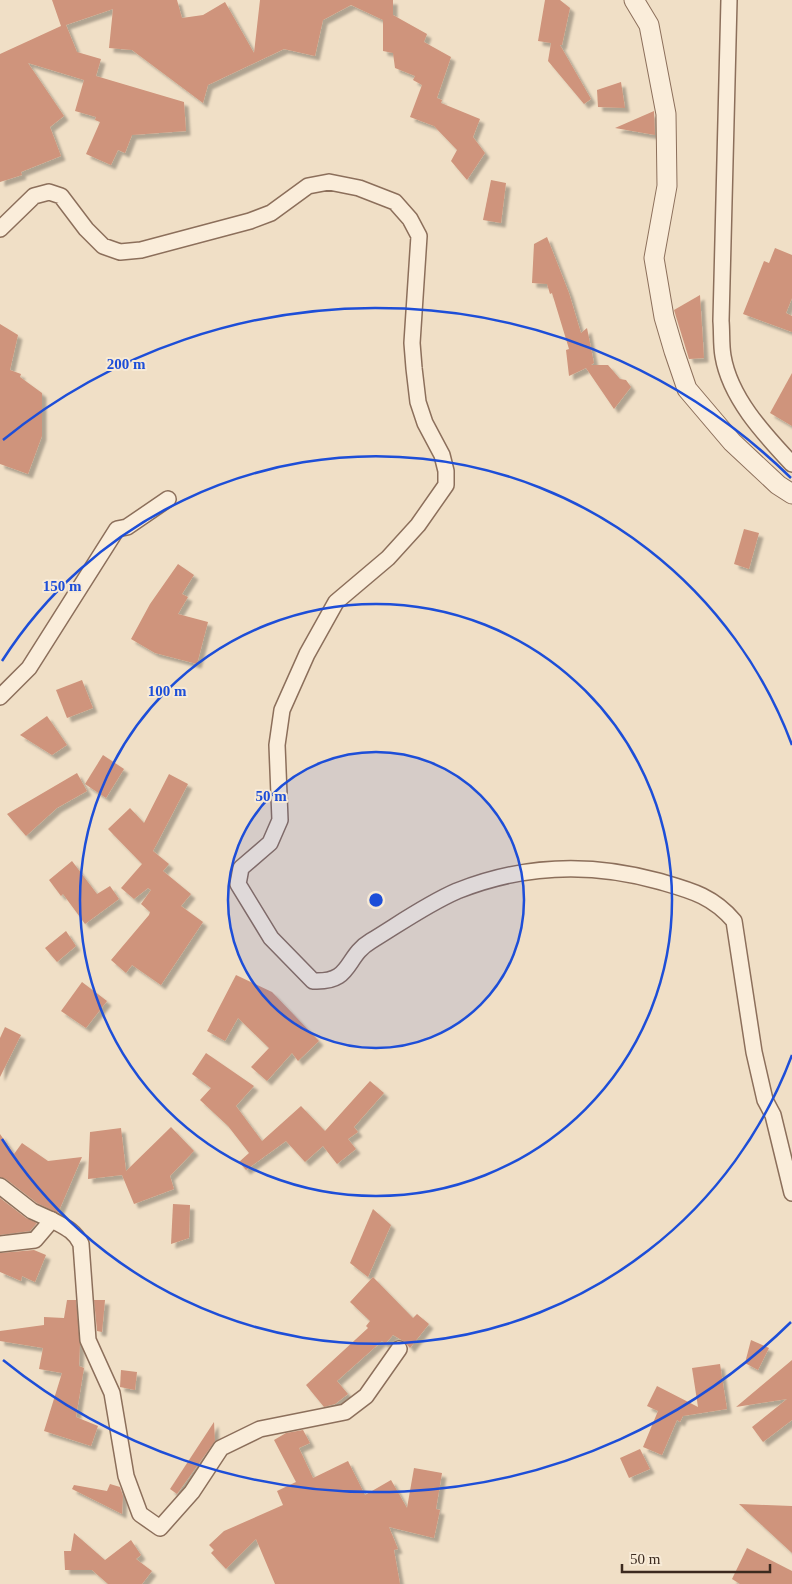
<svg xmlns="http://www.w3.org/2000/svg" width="792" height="1584" viewBox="0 0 792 1584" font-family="Georgia,serif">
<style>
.building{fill:#cf947b;filter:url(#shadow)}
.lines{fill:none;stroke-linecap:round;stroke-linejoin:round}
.minor-casing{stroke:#8c6f5b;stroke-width:18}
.tertiary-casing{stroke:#8c6f5b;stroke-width:21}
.minor{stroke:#faedda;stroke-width:15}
.tertiary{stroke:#faedda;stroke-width:19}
.ring{fill:none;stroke:#1d4ed8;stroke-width:2.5}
.centre{fill:#1d4ed8;stroke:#f7ead6;stroke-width:2.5}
.ring-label{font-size:15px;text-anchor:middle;font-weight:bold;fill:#1d4ed8;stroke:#f7ead6;stroke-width:4;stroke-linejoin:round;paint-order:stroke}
</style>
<defs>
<filter id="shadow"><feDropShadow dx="4.5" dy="4.5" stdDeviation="1" flood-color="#0004"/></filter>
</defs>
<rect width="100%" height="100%" fill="#f0dfc6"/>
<g class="building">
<path d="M52,0H177L182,18L203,15L225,2L254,53L260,0H393V15L427,34L424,42L451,57L437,98L442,100L441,103L480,119L473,137L485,153L467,180L451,161L457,150L434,126L410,117L422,85L413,80L415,76L395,68L393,53L383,51V20L351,5L323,20L315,56L284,49L208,85L203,103L132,50L109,48L113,9L66,25L77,52L101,59L96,76L184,102L186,131L132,135L125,153L118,150L111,165L86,154L100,122L95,120L96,117L75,111L84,80L28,63L64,116L50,127L61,156L21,172L22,175L0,182V54L61,26Z"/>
<path d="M545,0H560L570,8L562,45H560L591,99L584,104L548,61L551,43L538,41Z"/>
<path d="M621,82L625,108L598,107L597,90Z"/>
<path d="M654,111L655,135L615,128Z"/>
<path d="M491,180L506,183L501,223L483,220Z"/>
<path d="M547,237L569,293L581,333L587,328L594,363L591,365H608L620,379L626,380L631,387L614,409L586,368L569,376L566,350L569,349L552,293L550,294L547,284L532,283L534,244Z"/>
<path d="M775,248L792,255V298L786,313L792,316V332L743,314L764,261L769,263Z"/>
<path d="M700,295L704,358L689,359L674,310Z"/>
<path d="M0,324L18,335L10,370L21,374L20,377L42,393V436L28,474L0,464Z"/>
<path d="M792,373V426L770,413Z"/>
<path d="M744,529L759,533L749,569L734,564Z"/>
<path d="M178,564L194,575L182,594L188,597L178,614L208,622L197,664L155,653L131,639L150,604Z"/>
<path d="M82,680L93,708L67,718L56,690Z"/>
<path d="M47,716L67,745L52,755L20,735Z"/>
<path d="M103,755L124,769L106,798L85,784Z"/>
<path d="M77,773L87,791L57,808L26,836L7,814Z"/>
<path d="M169,774L188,784L153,851L169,864L163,871L191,894L181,906L203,922L161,985L132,965L126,973L111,960L149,915L150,912L141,904L151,890L148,888L134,899L121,888L142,864L108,829L130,808L144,823Z"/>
<path d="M72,861L97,894L110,886L119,899L85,924L63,894L61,896L49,880Z"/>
<path d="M66,931L76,946L57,962L45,948Z"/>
<path d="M236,975L272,992L319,1041L298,1061L292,1053L267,1081L251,1067L269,1048L238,1018L225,1041L207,1031Z"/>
<path d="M82,982L107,1001L86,1028L61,1011Z"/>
<path d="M5,1027L21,1035L0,1077V1038Z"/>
<path d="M206,1053L254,1086L236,1106L262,1141L301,1106L325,1131L370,1081L384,1093L354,1127L358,1132L348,1139L356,1149L337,1164L323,1146L305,1162L286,1141L246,1170L239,1162L249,1153L228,1126L200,1100L211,1088L192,1074Z"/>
<path d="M171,1127L194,1151L170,1176L174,1189L134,1204L122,1175L88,1179L90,1132L121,1128L126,1171Z"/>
<path d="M0,1134L14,1154L22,1143L48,1161L82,1157L58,1213L37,1203L6,1179L0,1177Z"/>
<path d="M0,1198L26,1218L37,1223L30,1231L0,1235Z"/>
<path d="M173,1204L190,1205L189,1238L171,1244Z"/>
<path d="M373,1209L391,1225L368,1277L350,1263Z"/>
<path d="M34,1250L46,1255L35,1282L22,1276L21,1281L0,1272V1253Z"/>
<path d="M373,1277L413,1318L417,1314L429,1324L410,1348L405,1342L393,1335L385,1344L382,1341L337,1381L348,1394L335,1404L324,1407L306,1385L368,1328L366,1326L370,1321L350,1302Z"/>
<path d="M67,1300H76L80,1344L79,1366L84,1368L76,1417L98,1426L91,1446L44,1431L62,1373L39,1369L43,1348L0,1341V1331L44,1325V1317L64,1318Z"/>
<path d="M94,1300H105L102,1332L97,1331Z"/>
<path d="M751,1340L769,1348L758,1370L745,1363Z"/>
<path d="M792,1360V1420L763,1442L752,1427L787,1399L736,1407Z"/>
<path d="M720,1364L727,1409L683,1416L680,1422L677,1420L662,1455L643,1447L658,1411L647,1406L657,1386L698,1407L692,1368Z"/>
<path d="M121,1370L137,1372L135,1390L120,1387Z"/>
<path d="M214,1422L215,1441L177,1494L170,1489Z"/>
<path d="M303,1430L310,1443L299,1448L313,1478L348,1461L365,1495L391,1480L407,1508L414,1468L442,1473L436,1509L440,1510L434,1538L389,1527L398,1549L394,1550L400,1584H275L256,1539L226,1569L211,1553L214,1550L209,1545L224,1531L283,1505L277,1491L296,1482L274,1440L286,1433Z"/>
<path d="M640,1449L650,1469L629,1478L620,1458Z"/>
<path d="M110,1484L120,1487L123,1496L122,1514L72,1489L74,1485L107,1491Z"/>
<path d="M739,1504L792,1506V1553Z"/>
<path d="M74,1533L105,1560L131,1540L141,1555L136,1559L152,1571L142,1584H108L92,1570H65L64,1551H71Z"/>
<path d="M747,1548L792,1571V1584H740L732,1579Z"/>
</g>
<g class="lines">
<defs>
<g id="minor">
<path d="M729,0L721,321C722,332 721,345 723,356C730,398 764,434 792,464"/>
<path d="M0,229L34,196L49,192L61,196L86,229L103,246L120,252L141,250L250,221L271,213L308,186L329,182L359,188L395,202L410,219L419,236L412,343L414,368L418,402L425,423L442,455L446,471V485L418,525L388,558L336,602L307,654L282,710L277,745L280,820L270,843L241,868L238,884L271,938L313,981C353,983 344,957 371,941C399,924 427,904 457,891C522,865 590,862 658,881C689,890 712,895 734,921L754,1052L765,1100L773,1115L792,1193"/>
<path d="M0,697L29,668L117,529L127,527L168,499"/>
<path d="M0,1186L32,1211L52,1220"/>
<path d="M0,1244L35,1240L52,1220C65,1227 75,1231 81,1244L88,1340L112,1393L126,1476L140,1514L160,1528L192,1492L221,1448L260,1429L345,1412L366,1396L399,1349"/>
</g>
<path id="tertiary" d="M634,0L649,25L666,114L667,186L654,258L664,317L674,351L687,389L732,442L778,485L792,494"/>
</defs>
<use href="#minor" class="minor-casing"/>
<use href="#tertiary" class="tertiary-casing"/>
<use href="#minor" class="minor"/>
<use href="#tertiary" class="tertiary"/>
</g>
<circle cx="376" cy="900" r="148" fill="#1d4ed8" fill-opacity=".12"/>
<g class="ring">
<circle cx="376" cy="900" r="148"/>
<circle cx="376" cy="900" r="296"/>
<path d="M792 1055A444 444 0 0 1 2 1139M2 661A444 444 0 0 1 792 745"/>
<path d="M791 1322A592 592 0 0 1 3 1360M3 440A592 592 0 0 1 791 478"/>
</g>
<circle cx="376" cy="900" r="8" class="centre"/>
<g class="ring-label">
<text x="126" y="369">200 m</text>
<text x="62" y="591">150 m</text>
<text x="167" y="696">100 m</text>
<text x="271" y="801">50 m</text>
</g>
<path d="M622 1564v8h148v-8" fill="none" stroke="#3c2a1f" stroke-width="2.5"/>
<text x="630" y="1564" font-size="15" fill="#3c2a1f" stroke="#f7ead6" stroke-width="4" paint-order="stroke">50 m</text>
</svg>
